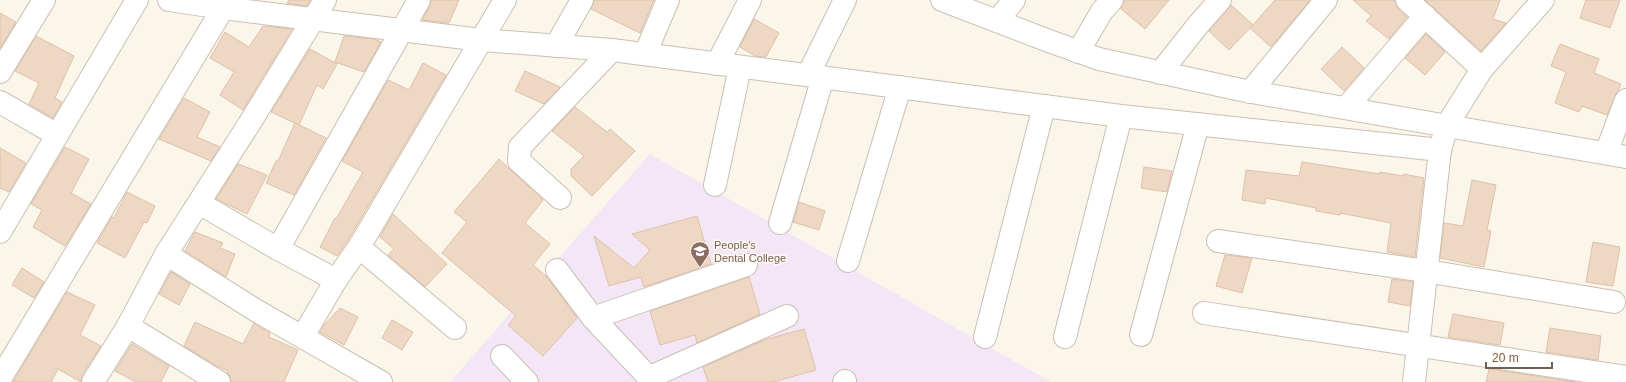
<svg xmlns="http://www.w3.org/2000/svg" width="1626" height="382" viewBox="0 0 1626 382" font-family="Arial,sans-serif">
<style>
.education{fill:#f3e7f7}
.building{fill:#eed8c4;stroke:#dfc1a6}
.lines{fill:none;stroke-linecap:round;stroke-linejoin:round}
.minor-casing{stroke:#ccbfb1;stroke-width:24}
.tertiary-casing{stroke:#ccbfb1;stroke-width:24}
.minor{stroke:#fff;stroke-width:22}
.tertiary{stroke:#fff;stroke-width:22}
.labels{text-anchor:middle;stroke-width:3;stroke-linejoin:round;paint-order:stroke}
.education-label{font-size:11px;fill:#785e54;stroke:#fefaf1;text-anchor:start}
</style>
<rect width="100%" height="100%" fill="#fbf6ea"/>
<path class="education" d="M650,154L1051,382H450Z"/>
<g class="building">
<path d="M289,0H310L307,6L287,3Z"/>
<path d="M431,0H459L449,23L422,20L430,6Z"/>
<path d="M594,0H654L640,33L591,9Z"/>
<path d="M1124,0H1169L1145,29L1121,9Z"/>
<path d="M1275,0H1310L1271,47L1250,28Z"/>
<path d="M1353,0H1395L1398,9L1407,17L1389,39L1366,21L1371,16Z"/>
<path d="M1425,0H1500L1493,19L1506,23L1481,51Z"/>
<path d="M1586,0H1620L1610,28L1580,18Z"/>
<path d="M1231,5L1253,25L1229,50L1209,31Z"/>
<path d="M0,13L16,22L0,48Z"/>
<path d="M754,19L779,33L766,57L755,56L740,47Z"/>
<path d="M263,26L292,29L243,110L220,95L234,72L210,58L225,32L249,47Z"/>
<path d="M1426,34L1445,52L1425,75L1405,58Z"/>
<path d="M36,36L74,56L55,98L62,102L53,118L29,104L39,83L15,71Z"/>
<path d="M344,36L374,39L381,42L364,72L335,62Z"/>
<path d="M1560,44L1599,59L1594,73L1621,84L1607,115L1582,106L1579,112L1555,103L1566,72L1551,66Z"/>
<path d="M1342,47L1364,68L1344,91L1321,69Z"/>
<path d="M310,49L337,64L323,89L317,85L299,125L271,112Z"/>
<path d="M423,63L446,75L348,240L337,256L320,247L335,218L336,219L363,172L342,161L388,80L409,90Z"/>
<path d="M525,71L560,87L544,104L515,91Z"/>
<path d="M184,98L210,112L197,137L220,147L211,161L159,139Z"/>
<path d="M575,107L607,132L610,129L635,151L592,196L571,176V169L584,156L552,131Z"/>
<path d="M295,123L326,138L294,195L266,183L276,161H278Z"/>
<path d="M65,147L89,159L71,193L91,204L65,246L33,227L42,210L31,204Z"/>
<path d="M0,148L26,163L9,192L0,188Z"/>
<path d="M499,159L543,200L525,223L550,244L533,265L547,277L577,318L543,356L508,325L516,316L442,253L467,222L454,212Z"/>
<path d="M1302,162L1380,174V172L1403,176L1404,174L1424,178L1415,257L1387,252L1391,223L1340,213V215L1316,211V208L1266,198L1265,204L1242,200L1246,170L1299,176Z"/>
<path d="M238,164L267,175L247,214L216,199Z"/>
<path d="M1144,167L1172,171L1167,192L1141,188Z"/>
<path d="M1472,180L1496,185L1487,230L1491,231L1484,267L1440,258L1444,223L1463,226Z"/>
<path d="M127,192L155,206L147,223L144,222L125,258L97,243L112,217L114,218Z"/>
<path d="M799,202L825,211L819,230L793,222Z"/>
<path d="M393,214L447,264L425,287L388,255L394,249L380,237Z"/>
<path d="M697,216L711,264L644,287L641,277L609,286L594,236L634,268L650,250L632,234Z"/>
<path d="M195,232L223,243L220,248L235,254L226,277L185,251Z"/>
<path d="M1593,242L1620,247L1613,286L1586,282Z"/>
<path d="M1225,255L1252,258L1242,293L1216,286Z"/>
<path d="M22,268L44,282L34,298L12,285Z"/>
<path d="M171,272L190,284L179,305L159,294Z"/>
<path d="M749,277L760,314L697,343L695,335L660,345L650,311Z"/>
<path d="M1392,279L1413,282L1410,306L1388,302Z"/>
<path d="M67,292L95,305L80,335L101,346L82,375L81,382L58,369L51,382H13Z"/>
<path d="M340,308L358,317L344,345L320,332L325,324Z"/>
<path d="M1453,314L1504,323L1500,345L1448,337Z"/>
<path d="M392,320L413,332L402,350L382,338Z"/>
<path d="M195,322L243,344L254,323L270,333L269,337L298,350L284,382H231L230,376L227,373L228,371L217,366L184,346Z"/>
<path d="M1550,328L1601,336L1598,360L1546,352Z"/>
<path d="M804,329L816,370L773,382H708L703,367L767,339Z"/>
<path d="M132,344L169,366L161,382H136L115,371Z"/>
<path d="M1489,369L1576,382H1486Z"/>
</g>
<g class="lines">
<defs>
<g id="minor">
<path d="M169,0L223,8L481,40L612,50L1121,116L1440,150"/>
<path d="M1407,0L1482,69"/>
<path d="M997,21L1014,0"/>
<path d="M556,46L582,0"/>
<path d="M1078,52L1102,11L1112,0"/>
<path d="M645,54L668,0"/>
<path d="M717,64L750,0"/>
<path d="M0,72L44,0"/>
<path d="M1160,73L1198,25L1220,0"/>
<path d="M808,75L845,0"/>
<path d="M1250,92L1326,0"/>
<path d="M0,102L57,135"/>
<path d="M1346,108L1425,16"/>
<path d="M1606,153L1626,100"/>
<path d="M715,185L740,67"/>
<path d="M560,198L519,161L520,147L612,50"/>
<path d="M199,203L278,249"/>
<path d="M780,223L823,77"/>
<path d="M0,232L137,0"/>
<path d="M1218,241L1426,271L1614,302"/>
<path d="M359,247L455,328"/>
<path d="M166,254L257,311L381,382"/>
<path d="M848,261L900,87"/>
<path d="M557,270L593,318L653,382"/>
<path d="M336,280L278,249L419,0"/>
<path d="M1204,313L1626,377"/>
<path d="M593,318L746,265"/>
<path d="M128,326L219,382"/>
<path d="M1141,335L1198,124"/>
<path d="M303,336L336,280L359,247L505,0"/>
<path d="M985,337L1044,106"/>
<path d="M1065,337L1121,116"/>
<path d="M502,356L527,382"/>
<path d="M648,378L787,316"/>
<path d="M0,379L228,0"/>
<path d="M93,382L128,326L166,254L251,121L325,0"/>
<path d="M844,382L845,381"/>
<path d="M1414,382L1440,150L1447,125L1482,69L1543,0"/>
</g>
<path id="tertiary" d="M942,0L1049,41L1099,59L1246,91L1626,157"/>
</defs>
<use href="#minor" class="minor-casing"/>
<use href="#tertiary" class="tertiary-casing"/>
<use href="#minor" class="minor"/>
<use href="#tertiary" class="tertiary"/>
</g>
<defs>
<symbol id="university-pin" viewBox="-11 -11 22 30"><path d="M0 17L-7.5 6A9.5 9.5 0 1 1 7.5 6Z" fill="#8d6e63" stroke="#fefaf1"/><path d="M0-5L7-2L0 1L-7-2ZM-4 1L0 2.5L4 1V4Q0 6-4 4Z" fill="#fff"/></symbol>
</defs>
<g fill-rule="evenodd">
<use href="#university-pin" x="689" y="240" width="22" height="30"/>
</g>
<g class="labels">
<g class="education-label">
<text x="714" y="249">People's<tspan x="714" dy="13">Dental College</tspan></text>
</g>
</g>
<path d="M1486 362v6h66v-6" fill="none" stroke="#745f4f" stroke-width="2"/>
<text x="1492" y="362" font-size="12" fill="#745f4f" stroke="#fefaf1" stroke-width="3" paint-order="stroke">20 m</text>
</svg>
